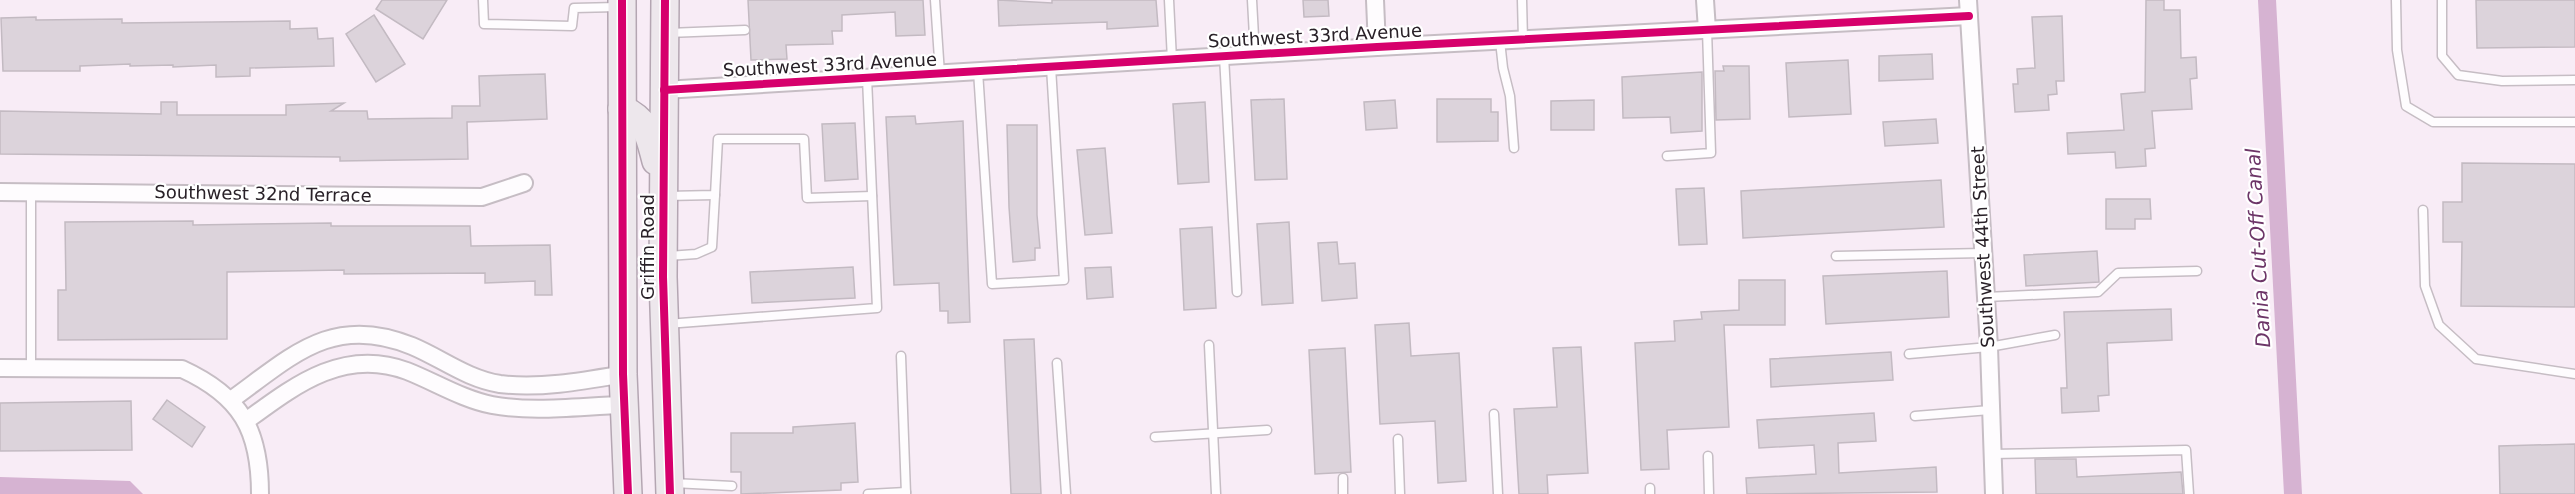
<svg xmlns="http://www.w3.org/2000/svg" width="2575" height="494" viewBox="0 0 2575 494" font-family="'DejaVu Sans',sans-serif">
<style>
.water{fill:#d6b3d2}
.lines{fill:none;stroke-linecap:round;stroke-linejoin:round}
.canal{stroke:#d6b3d2;stroke-width:18}
.building{fill:#dcd3db;stroke:#c3bac2;stroke-width:1.5}
.lane-casing{stroke:#c6bdc4;stroke-width:11}
.street-casing{stroke:#c6bdc4;stroke-width:20}
.primary-casing{stroke:#b4a6b2;stroke-width:30}
.lane{stroke:#fefcfe;stroke-width:8}
.street{stroke:#fefcfe;stroke-width:16}
.primary{stroke:#ede7ec;stroke-width:27}
.cycleway-casing{stroke:#fff;stroke-width:11}
.cycleway{stroke:#d6006c;stroke-width:8}
.labels{text-anchor:middle;stroke-width:4.5;stroke-linejoin:round;paint-order:stroke}
.street-label{font-size:18px;fill:#292128;stroke:#fff}
.water-label{font-size:20px;font-style:italic;fill:#6c3567;stroke:#fff}
</style>
<rect width="100%" height="100%" fill="#f8ecf6"/>
<path class="water" d="M0,477L130,481L143,494H0Z"/>
<g class="lines">
<path class="canal" d="M2267,0L2293,494"/>
</g>
<g class="building">
<path d="M382,0H447L423,39L376,9Z"/>
<path d="M748,0H923L925,35L896,36L895,12L842,15V31H832L833,44L786,45L787,59L751,60Z"/>
<path d="M998,0L1052,3V0H1156L1158,26L1107,29V22L999,26Z"/>
<path d="M1303,0H1328L1329,16L1304,17Z"/>
<path d="M2146,0H2164V10H2180L2181,58L2196,57L2197,78L2190,79L2192,109L2152,111L2155,148L2145,149L2146,166L2116,168L2115,152L2068,154L2067,133L2124,130L2121,94L2145,92Z"/>
<path d="M2476,0H2575V47L2477,48Z"/>
<path d="M374,15L405,64L376,82L346,34Z"/>
<path d="M2062,16L2064,81H2056L2057,94L2048,95L2049,110L2015,112L2013,84H2018L2017,69L2035,68L2032,17Z"/>
<path d="M36,17V20L122,19V23L290,21V29L317,28L318,39L333,38L334,66L250,68V76L216,77V65L173,67V65L130,66V64L80,66V71H3L1,18Z"/>
<path d="M1932,54L1933,79L1879,81V56Z"/>
<path d="M1848,60L1851,114L1789,117L1786,63Z"/>
<path d="M1723,66H1749L1750,119L1716,120L1715,71H1724Z"/>
<path d="M1702,72V131L1671,133L1670,117L1623,118L1622,77Z"/>
<path d="M545,74L547,119L467,122L468,159L340,161V157L0,154V111L161,114V102H177V115H286V105L344,103L331,111H367L368,119L452,118V106H480L479,76Z"/>
<path d="M1284,99L1287,179L1255,180L1251,100Z"/>
<path d="M1437,99H1491V112H1498V141L1437,142Z"/>
<path d="M1395,100L1397,128L1366,130L1364,102Z"/>
<path d="M1594,100V130H1551V101Z"/>
<path d="M1205,102L1209,182L1178,184L1173,104Z"/>
<path d="M915,116L916,124L963,121L970,322L948,323V311H940L939,283L894,285L886,117Z"/>
<path d="M1936,119L1938,143L1885,146L1883,122Z"/>
<path d="M855,123L858,179L825,181L822,124Z"/>
<path d="M1007,125H1037V215L1040,248H1035V260L1013,262L1009,207Z"/>
<path d="M1105,148L1112,233L1085,235L1077,150Z"/>
<path d="M2462,163L2575,164V307L2461,306L2462,242H2443V202H2462Z"/>
<path d="M1941,180L1944,227L1743,238L1741,191Z"/>
<path d="M1704,188L1707,244L1679,245L1676,189Z"/>
<path d="M2106,199H2150L2151,219H2135V229H2106Z"/>
<path d="M193,221V225L331,223V226H470L471,246L550,245L552,295H535V281L485,283V273L344,274V270L227,272V339L58,340V290H66L65,222Z"/>
<path d="M1289,222L1293,303L1262,305L1257,224Z"/>
<path d="M1212,227L1216,308L1184,310L1180,229Z"/>
<path d="M1337,242L1339,264L1355,263L1357,298L1322,301L1318,243Z"/>
<path d="M2097,251L2099,282L2026,286L2024,255Z"/>
<path d="M853,267L855,298L752,303L750,272Z"/>
<path d="M1111,267L1113,297L1087,299L1085,268Z"/>
<path d="M1947,271L1949,317L1826,324L1823,276Z"/>
<path d="M1739,280H1785V325H1724L1729,427L1667,430L1669,469L1641,470L1635,343L1675,341L1674,321L1702,319L1701,312L1739,310Z"/>
<path d="M2171,309L2172,340L2107,343L2109,395L2098,396L2099,411L2062,413L2061,388H2067L2064,312Z"/>
<path d="M1409,323L1411,356L1459,353L1466,481L1438,483L1435,421L1380,424L1375,325Z"/>
<path d="M1034,339L1041,494H1011L1004,340Z"/>
<path d="M1581,347L1588,473L1547,475L1548,494H1519L1514,409L1557,407L1553,348Z"/>
<path d="M1345,348L1351,472L1315,474L1309,350Z"/>
<path d="M1891,352L1893,380L1771,387L1770,359Z"/>
<path d="M167,400L205,427L192,447L153,419Z"/>
<path d="M131,401L132,450L0,451V403Z"/>
<path d="M1874,413L1876,441L1838,443L1839,473L1936,467L1937,492L1747,494L1746,478L1816,474L1814,445L1759,448L1757,420Z"/>
<path d="M855,423L858,482L841,483V490L741,494V472H731V433H793V427Z"/>
<path d="M2575,444V494H2500L2499,446Z"/>
<path d="M2035,459H2076L2077,477L2181,472L2183,494H2036Z"/>
</g>
<g class="lines">
<defs>
<g id="lane">
<path d="M483,0L484,24L572,26L574,8L617,7"/>
<path d="M935,0L940,74"/>
<path d="M1169,0L1172,60"/>
<path d="M1252,0L1255,55"/>
<path d="M1522,0L1523,40"/>
<path d="M2396,0L2397,50L2406,106L2433,122H2575"/>
<path d="M2442,0V56L2458,75L2502,81L2575,80"/>
<path d="M668,33L745,30"/>
<path d="M1500,41L1503,68L1510,96L1514,148"/>
<path d="M1224,56L1237,292"/>
<path d="M978,71L992,284L1064,280L1051,67"/>
<path d="M1667,156L1711,153L1707,30"/>
<path d="M31,192V368"/>
<path d="M666,196L715,195L718,139H804L807,198L872,196"/>
<path d="M2423,210L2425,286L2439,325L2476,359L2575,374"/>
<path d="M668,256L696,254L712,247L715,195"/>
<path d="M1836,256L1983,253"/>
<path d="M1986,297L2098,292L2118,273L2197,271"/>
<path d="M667,324L877,308L867,78"/>
<path d="M1209,345L1216,494"/>
<path d="M1909,354L1989,347L2055,335"/>
<path d="M901,356L906,494"/>
<path d="M1057,363L1066,494"/>
<path d="M1494,414L1498,494"/>
<path d="M1915,416L1990,410"/>
<path d="M1155,437L1267,430"/>
<path d="M1398,439L1400,494"/>
<path d="M1992,454L2186,450L2189,494"/>
<path d="M1708,456L1709,494"/>
<path d="M1343,478V494"/>
<path d="M673,483L732,486"/>
<path d="M1650,488V494"/>
<path d="M868,494L906,492"/>
</g>
<g id="street">
<path d="M1375,0L1377,47"/>
<path d="M1705,0L1707,30"/>
<path d="M1968,0L1989,347L1994,494"/>
<path d="M664,90L1377,47L1969,16"/>
<path d="M0,192L482,197L524,183"/>
<path d="M0,368L182,369C241,396 260,430 260,494"/>
<path d="M231,400C291,357 332,313 412,346C441,358 467,379 500,384C540,389 583,381 623,374"/>
<path d="M246,421C294,386 343,347 407,371C435,382 462,399 492,405C534,413 582,406 624,405"/>
</g>
<g id="primary">
<path d="M622,0L623,374L628,494"/>
<path d="M665,0L663,277L670,494"/>
<path d="M622,109C648,121 649,135 656,161"/>
</g>
</defs>
<use href="#lane" class="lane-casing"/>
<use href="#street" class="street-casing"/>
<use href="#primary" class="primary-casing"/>
<use href="#lane" class="lane"/>
<use href="#street" class="street"/>
<use href="#primary" class="primary"/>
<defs>
<g id="cycleway">
<path d="M622,0L623,374L628,494"/>
<path d="M665,0L663,277L670,494"/>
<path d="M664,90L1377,47L1969,16"/>
</g>
</defs>
<use href="#cycleway" class="cycleway-casing"/>
<use href="#cycleway" class="cycleway"/>
</g>
<g class="labels">
<g class="street-label">
<text transform="translate(1315 36) rotate(-3)" y="6">Southwest 33rd Avenue</text>
<text transform="translate(830 65) rotate(-3)" y="6">Southwest 33rd Avenue</text>
<text transform="translate(263 194) rotate(1)" y="6">Southwest 32nd Terrace</text>
<text transform="translate(648 247) rotate(-90)" y="6">Griffin Road</text>
<text transform="translate(1983 247) rotate(-93)" y="6">Southwest 44th Street</text>
</g>
<g class="water-label">
<text transform="translate(2258 248) rotate(-93)" y="7">Dania Cut-Off Canal</text>
</g>
</g>
</svg>
